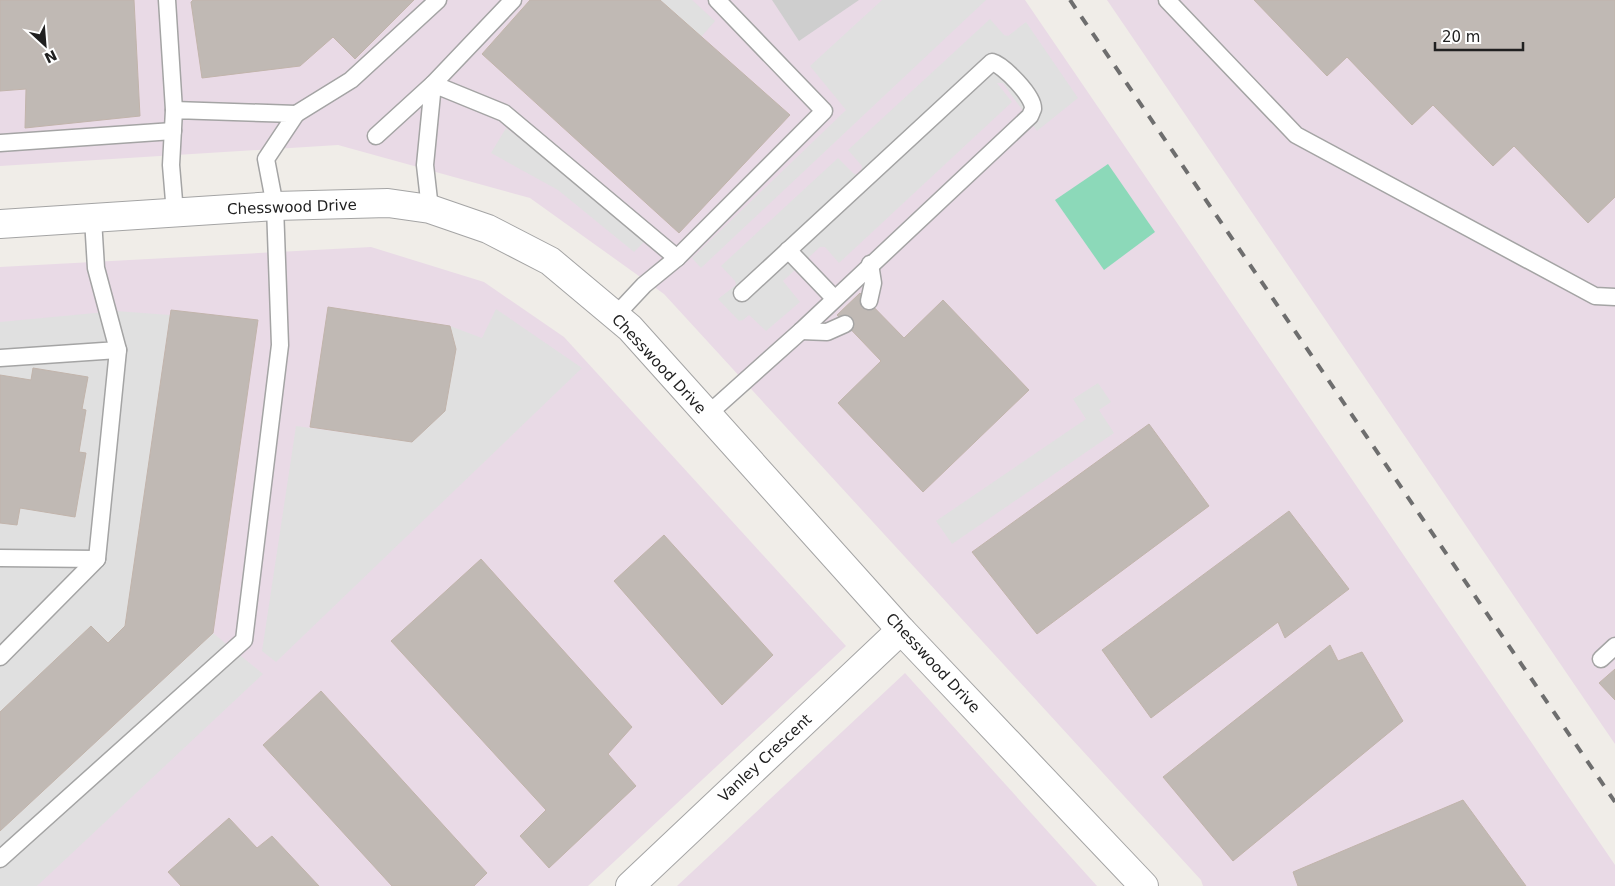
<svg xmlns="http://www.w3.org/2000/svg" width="1615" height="886" viewBox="0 0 1615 886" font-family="'DejaVu Sans',sans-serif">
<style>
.industrial{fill:#e9dae6}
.religious{fill:#cecece}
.pitch{fill:#8cd9b9}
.parking{fill:#e0e0e0}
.building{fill:#c0b9b4;stroke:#c1b4ab}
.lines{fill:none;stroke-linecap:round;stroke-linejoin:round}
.lane-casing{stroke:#a4a4a4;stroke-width:19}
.street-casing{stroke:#a4a4a4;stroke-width:30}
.lane{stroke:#fff;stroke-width:16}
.street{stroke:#fff;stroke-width:28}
.rail{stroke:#6e6e6e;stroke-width:4;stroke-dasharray:10 10;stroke-linecap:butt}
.labels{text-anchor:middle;stroke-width:4;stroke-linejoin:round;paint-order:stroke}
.street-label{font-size:15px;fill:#202020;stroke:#fff}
</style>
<rect width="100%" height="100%" fill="#f0ede8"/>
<g class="industrial">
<path d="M0,0H1025L1615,865V886H1203L1201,880L664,294L530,198L338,145L0,166Z"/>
<path d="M1107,0H1615V744Z"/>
<path d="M371,247L484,282L564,337L846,646L588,886H0V267Z"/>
<path d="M905,673L1097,886H677Z"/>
</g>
<path class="religious" d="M772,0H859L799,41Z"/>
<path class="pitch" d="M1108,164L1155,232L1104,270L1055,200Z"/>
<g class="parking">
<path d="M660,0H692L715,21L701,37Z"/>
<path d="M882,0H986L701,268L692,258L846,110L810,66Z"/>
<path d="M990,19L1004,35L1008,36L1026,22L1078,98L1037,131L1003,83H997L1012,102L839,263L825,247H820L783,281L800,302L766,331L749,315L743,320L739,321L718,299L736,285L735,281L721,266L838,158L853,173L857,175L861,172L862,166L848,150Z"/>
<path d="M506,128L648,238L634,252L558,190L491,153Z"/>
<path d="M496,309L582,368L276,662L262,651L296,426L412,442L445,411L456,349L450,326L482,338Z"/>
<path d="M116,311L170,315L125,626L108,643L91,627L0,712V523L17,525L20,508L75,517L85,453L79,452L82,409L87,377L34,368L31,380L0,375V322Z"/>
<path d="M1098,383L1111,402L1099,410L1114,433L952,544L936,521L1086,419L1073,399Z"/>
<path d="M213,633L263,674L37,886H0V831Z"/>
</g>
<g class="building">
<path d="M0,0H134L140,116L25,128L26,89L0,91Z"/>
<path d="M193,0H414L355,59L333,37L300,66L202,78L191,2Z"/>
<path d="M530,0H660L790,115L679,233L482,54Z"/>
<path d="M1254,0H1615V197L1588,223L1514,146L1493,166L1433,105L1412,125L1347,57L1327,76Z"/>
<path d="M860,293L904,338L943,300L1029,390L923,492L838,403L881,361L837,315Z"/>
<path d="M328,307L450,326L456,349L445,411L412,442L310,427Z"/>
<path d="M171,310L258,320L213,633L0,831V712L91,626L108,643L125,626Z"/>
<path d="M33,368L88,377L82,409L86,410L79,452L86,453L75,517L20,508L17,525L0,523V375L31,380Z"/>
<path d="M1149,424L1209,506L1037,634L972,552Z"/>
<path d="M1289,511L1349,589L1285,638L1278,622L1151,718L1102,650Z"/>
<path d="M664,535L773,655L722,705L614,581Z"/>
<path d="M481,559L632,727L608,754L636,786L549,868L520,836L546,810L391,641Z"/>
<path d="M1330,645L1338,661L1362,652L1403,721L1233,861L1163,777Z"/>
<path d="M1615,669V700L1599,683Z"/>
<path d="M321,691L487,873L474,886H392L263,745Z"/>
<path d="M1463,800L1526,886H1298L1293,872Z"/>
<path d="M229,818L257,848L272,836L319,886H181L168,872Z"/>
</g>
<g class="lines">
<defs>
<g id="lane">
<path d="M167,0L174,110"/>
<path d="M1167,0L1296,135L1595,296L1615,297"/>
<path d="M296,114L351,80L438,0"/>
<path d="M376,136L433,84L513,0"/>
<path d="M0,143L173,131"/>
<path d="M430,209L425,165L433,84L504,113L677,258"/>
<path d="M788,250L834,298"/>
<path d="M869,301L873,283L870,264"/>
<path d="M615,316L644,285L677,258L824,111L717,0"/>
<path d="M801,331L827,332L845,324"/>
<path d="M0,358L118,350L96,268L93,219"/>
<path d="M707,415L801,331L1030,116C1031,114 1032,111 1033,109C1034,96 1003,65 992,62L742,293"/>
<path d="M0,558L97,559"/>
<path d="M0,657L97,559L118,350"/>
<path d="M1601,659L1615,646"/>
<path d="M0,859L244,640L280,345L275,206L266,159L296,114L174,110L171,165L175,213"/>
</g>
<g id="street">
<path d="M0,224L275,206L388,203L430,209L488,229L550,261L630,328L901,630L1144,886"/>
<path d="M630,886L901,630"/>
</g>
</defs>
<use href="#lane" class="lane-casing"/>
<use href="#street" class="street-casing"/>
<use href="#lane" class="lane"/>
<use href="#street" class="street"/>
<path class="rail" d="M1070,0L1615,802"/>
</g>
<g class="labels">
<g class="street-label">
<text transform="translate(292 207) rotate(-2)" y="5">Chesswood Drive</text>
<text transform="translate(659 364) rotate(47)" y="5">Chesswood Drive</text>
<text transform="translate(933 663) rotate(47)" y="5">Chesswood Drive</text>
<text transform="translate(765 758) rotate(-43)" y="5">Vanley Crescent</text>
</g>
</g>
<g transform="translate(45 45) rotate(154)" stroke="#ffffff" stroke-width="4" paint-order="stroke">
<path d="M0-4L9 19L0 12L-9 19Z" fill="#202020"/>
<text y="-8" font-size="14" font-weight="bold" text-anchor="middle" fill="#202020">N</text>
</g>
<path d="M1435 42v8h88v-8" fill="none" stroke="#202020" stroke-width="2.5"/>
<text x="1442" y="42" font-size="15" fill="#202020" stroke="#ffffff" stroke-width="4" paint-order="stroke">20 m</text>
</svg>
